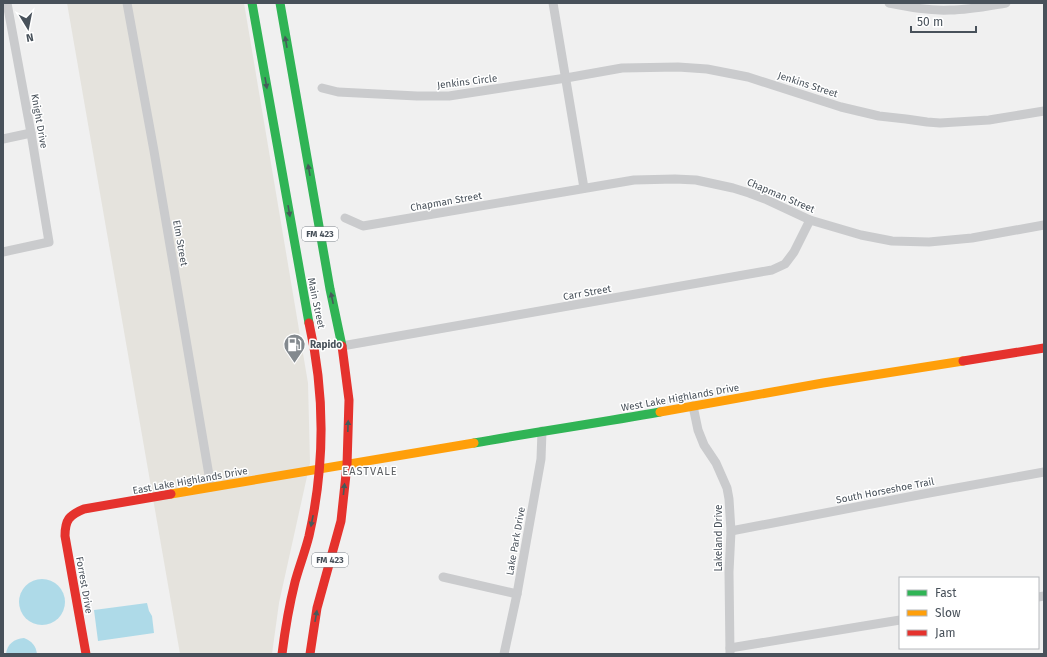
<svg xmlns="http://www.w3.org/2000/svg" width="1047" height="657" viewBox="0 0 1047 657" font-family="'Fira Sans',sans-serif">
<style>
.commercial{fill:#e5e3dd}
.water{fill:#aedae8}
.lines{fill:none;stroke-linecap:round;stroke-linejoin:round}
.street{stroke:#cacbcd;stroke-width:9}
.fast{stroke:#30b455;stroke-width:9}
.slow{stroke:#ff9f0a;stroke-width:9}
.jam{stroke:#e5322d;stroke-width:9}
.oneway{fill:#465b5a}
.labels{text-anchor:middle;stroke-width:3;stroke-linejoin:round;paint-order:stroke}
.shield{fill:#fff;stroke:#7f858c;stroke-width:1}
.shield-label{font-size:9px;font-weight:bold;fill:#48515a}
.street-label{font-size:10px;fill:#48515a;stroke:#fff}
.poi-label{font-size:10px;font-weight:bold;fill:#48515a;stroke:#fff;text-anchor:start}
.neighbourhood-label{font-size:11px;letter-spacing:1px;fill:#5c5f63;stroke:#fff}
</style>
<rect width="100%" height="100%" fill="#f0f0f0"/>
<path class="commercial" d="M67,3H244L308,383L310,463L279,603L272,654H180Z"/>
<g class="water">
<circle cx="42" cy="602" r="23"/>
<path d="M147,603L149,611L152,616L154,633L98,641L94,610Z"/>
<path d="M24,638C32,641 36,646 37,654H6C7,644 14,639 24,638Z"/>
</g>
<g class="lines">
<g class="street">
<path d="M127,3L154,151L211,487"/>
<path d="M553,3L584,188"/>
<path d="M889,3C909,7 929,11 950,10C969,10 988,6 1006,3"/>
<path d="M322,88L338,92L417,96H449L566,78L622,68L678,67L707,69L748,77L841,107L879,116L906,119L927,122L940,123L989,120L1044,111"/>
<path d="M3,139L31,133"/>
<path d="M345,218L363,226L634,180L675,179L696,180L733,188L749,193L765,199L810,220L861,235L892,241L929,242L972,238L1044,225"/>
<path d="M3,252L49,242L31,133L7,3"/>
<path d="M342,346L772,270L785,264L794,252L810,220"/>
<path d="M693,406L698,430L704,445L716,463L727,488L729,499L731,531L729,572L730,654"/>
<path d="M731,531L929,493L1044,472"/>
<path d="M443,577L517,594"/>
<path d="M1038,597L1044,596"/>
<path d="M730,648L900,620"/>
<path d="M504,654L517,594L541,459L542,431"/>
</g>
<g class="fast">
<path d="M252,3L309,323"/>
<path d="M280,3L330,289L342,346"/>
<path d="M474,443C536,432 598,423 660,412"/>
</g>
<g class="slow">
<path d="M660,412L823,383L963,361"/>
<path d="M171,494L474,443"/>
</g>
<g class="jam">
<path d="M963,361L1044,348"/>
<path d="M86,654L65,536C65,520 69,515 84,509L171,494"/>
<path d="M282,654C285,630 289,606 295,582C299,567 305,552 309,536C325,465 325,393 309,323"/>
<path d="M310,654L317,608L341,521L347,465L349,400L342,346"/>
</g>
</g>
<defs><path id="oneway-solid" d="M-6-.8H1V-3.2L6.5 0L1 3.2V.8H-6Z"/></defs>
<g class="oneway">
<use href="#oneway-solid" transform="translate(286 42) rotate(-100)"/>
<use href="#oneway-solid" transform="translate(266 83) rotate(80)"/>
<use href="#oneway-solid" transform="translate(309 170) rotate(-100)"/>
<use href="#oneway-solid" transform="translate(289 211) rotate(80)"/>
<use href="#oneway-solid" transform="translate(332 298) rotate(-102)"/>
<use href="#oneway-solid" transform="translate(348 426) rotate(-88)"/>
<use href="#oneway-solid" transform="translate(344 489) rotate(-84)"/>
<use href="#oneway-solid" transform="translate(312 521) rotate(101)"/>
<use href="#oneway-solid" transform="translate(316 616) rotate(-80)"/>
</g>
<defs>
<symbol id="fuel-pin" viewBox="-11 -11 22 30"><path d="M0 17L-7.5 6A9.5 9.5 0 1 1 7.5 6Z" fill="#83898e" stroke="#fff"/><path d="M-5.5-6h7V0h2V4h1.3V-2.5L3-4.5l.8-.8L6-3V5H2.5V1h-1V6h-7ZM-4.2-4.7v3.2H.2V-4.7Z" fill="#fff"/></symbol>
</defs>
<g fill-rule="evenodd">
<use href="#fuel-pin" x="282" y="332" width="25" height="34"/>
</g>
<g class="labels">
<g class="shield">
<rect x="302" y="227" width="36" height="14" rx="3"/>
<rect x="312" y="553" width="36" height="14" rx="3"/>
</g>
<g class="shield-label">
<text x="320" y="237">FM 423</text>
<text x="330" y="563">FM 423</text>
</g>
<g class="street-label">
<text transform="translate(467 81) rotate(-7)" y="4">Jenkins Circle</text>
<text transform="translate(808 84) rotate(18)" y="4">Jenkins Street</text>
<text transform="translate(40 121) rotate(80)" y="4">Knight Drive</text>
<text transform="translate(781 195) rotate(23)" y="4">Chapman Street</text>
<text transform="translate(446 201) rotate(-10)" y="4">Chapman Street</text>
<text transform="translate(181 243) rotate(80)" y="4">Elm Street</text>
<text transform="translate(587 292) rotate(-10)" y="4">Carr Street</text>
<text transform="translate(317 303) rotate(78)" y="4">Main Street</text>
<text transform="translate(680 397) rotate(-10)" y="4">West Lake Highlands Drive</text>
<text transform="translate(190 480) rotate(-10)" y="4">East Lake Highlands Drive</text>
<text transform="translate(885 490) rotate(-11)" y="4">South Horseshoe Trail</text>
<text transform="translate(718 538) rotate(-90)" y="4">Lakeland Drive</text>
<text transform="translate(515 541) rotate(-80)" y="4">Lake Park Drive</text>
<text transform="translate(85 585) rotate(80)" y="4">Forrest Drive</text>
</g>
<g class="poi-label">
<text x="310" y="348">Rapido</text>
</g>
<g class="neighbourhood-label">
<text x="370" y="475">EASTVALE</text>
</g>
</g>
<rect width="1047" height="657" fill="none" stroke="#48515a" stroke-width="8"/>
<rect x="899" y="577" width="140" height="72" fill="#ffffff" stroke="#b6b9bd"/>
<rect x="907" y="590" width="20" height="6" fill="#30b455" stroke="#b6b9bd"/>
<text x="935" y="597" font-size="12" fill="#48515a">Fast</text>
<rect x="907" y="610" width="20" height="6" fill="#ff9f0a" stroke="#b6b9bd"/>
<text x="935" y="617" font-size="12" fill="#48515a">Slow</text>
<rect x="907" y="630" width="20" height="6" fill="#e5322d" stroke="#b6b9bd"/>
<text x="935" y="637" font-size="12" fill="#48515a">Jam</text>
<g transform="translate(28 28) rotate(170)" stroke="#ffffff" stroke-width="3" paint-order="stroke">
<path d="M0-3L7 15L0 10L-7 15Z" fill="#48515a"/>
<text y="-6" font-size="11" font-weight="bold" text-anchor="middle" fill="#48515a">N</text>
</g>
<path d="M911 26v6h65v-6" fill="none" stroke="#48515a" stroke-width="2"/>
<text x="917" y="26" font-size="12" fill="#48515a" stroke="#ffffff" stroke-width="3" paint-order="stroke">50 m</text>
</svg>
